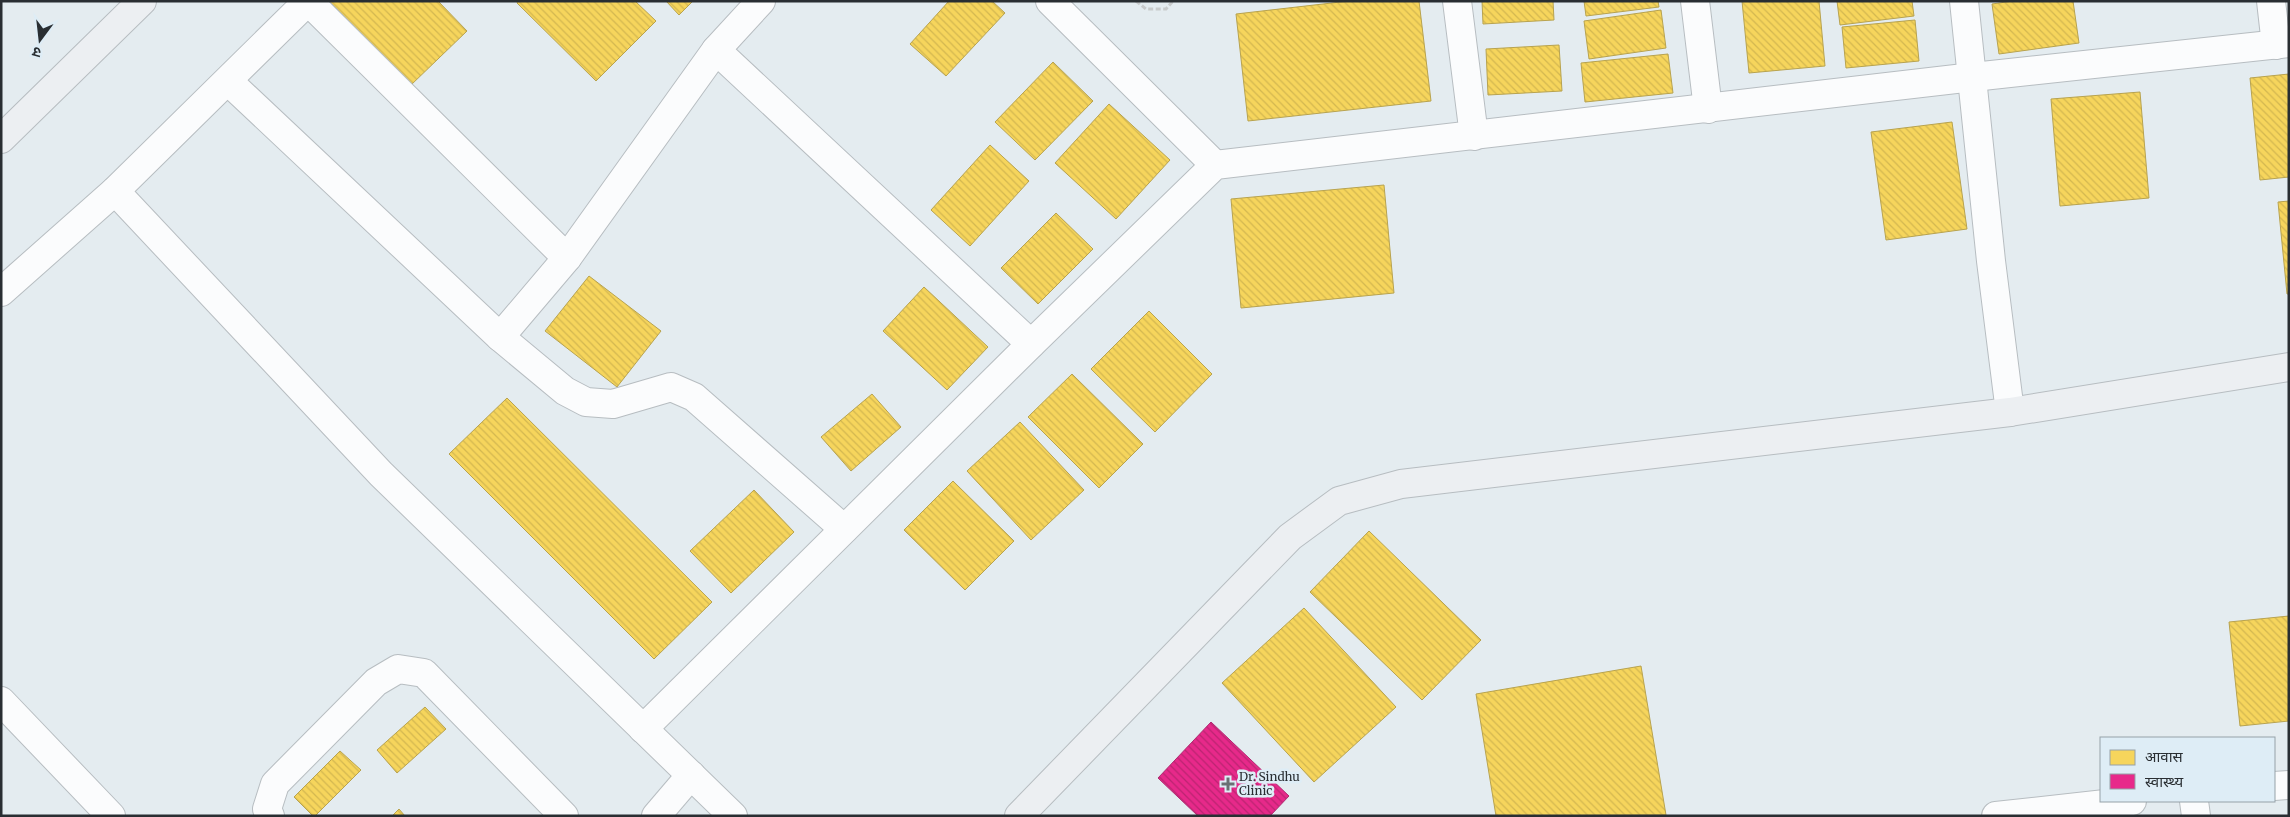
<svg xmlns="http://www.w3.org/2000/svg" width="2290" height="817" viewBox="0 0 2290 817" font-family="Merriweather,'Noto Sans Devanagari',serif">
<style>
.homes{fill:url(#homes-back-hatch);stroke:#b8a34f}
.health{fill:url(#health-back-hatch);stroke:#ae2a70}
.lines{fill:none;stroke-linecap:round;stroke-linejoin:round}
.street-casing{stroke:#b7bdc1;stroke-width:30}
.secondary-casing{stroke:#b7bdc1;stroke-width:30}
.path{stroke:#c8cbcc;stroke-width:3;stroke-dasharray:5 2.5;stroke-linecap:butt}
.street{stroke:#fbfcfd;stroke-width:28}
.secondary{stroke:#eceff2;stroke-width:28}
.poi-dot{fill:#6a7074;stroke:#deedf6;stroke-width:2}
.labels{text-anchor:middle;stroke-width:5;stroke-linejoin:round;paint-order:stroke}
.poi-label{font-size:12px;fill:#292e32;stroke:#deedf6;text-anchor:start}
</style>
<defs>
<pattern id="homes-back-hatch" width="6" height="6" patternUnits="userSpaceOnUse" patternTransform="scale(1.25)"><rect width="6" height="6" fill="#f6d55c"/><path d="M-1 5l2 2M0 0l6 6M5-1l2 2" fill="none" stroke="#d3b750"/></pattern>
<pattern id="health-back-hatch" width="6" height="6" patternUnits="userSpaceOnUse" patternTransform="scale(1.25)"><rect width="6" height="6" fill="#e7298a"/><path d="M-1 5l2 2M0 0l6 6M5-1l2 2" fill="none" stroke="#bb2471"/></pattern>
</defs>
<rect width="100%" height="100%" fill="#e4ecf0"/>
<g class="homes">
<path d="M329,1H438L467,31L411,85Z"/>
<path d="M518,1H635L656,21L596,81L517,3Z"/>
<path d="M666,1H693L679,15Z"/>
<path d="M949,1H992L1005,13L946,76L910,44Z"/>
<path d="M1349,1H1419L1431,101L1248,121L1236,14Z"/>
<path d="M1482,1H1553L1554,20L1483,24Z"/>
<path d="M1584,1H1658L1659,7L1586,16Z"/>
<path d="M1742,1H1819L1825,66L1749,73Z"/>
<path d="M1837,1H1912L1914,16L1840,25Z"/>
<path d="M2013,1H2073L2079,43L1999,54L1992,4Z"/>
<path d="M1661,10L1666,48L1589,59L1584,21Z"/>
<path d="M1915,20L1919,61L1846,68L1842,27Z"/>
<path d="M1559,45L1562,91L1488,95L1486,49Z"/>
<path d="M1668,54L1673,93L1585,102L1581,63Z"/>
<path d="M1053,62L1093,101L1035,160L995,122Z"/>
<path d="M2289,74V177L2260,180L2250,78Z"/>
<path d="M2140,92L2149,198L2060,206L2051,99Z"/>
<path d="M1109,104L1170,160L1116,219L1055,163Z"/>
<path d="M1952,122L1967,229L1886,240L1871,132Z"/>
<path d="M990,145L1029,181L970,246L931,210Z"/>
<path d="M1384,185L1394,293L1241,308L1231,199Z"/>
<path d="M2289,201V294H2287L2278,202Z"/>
<path d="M1056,213L1093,249L1038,304L1001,268Z"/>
<path d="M589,276L661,331L617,387L545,331Z"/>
<path d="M924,287L988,347L947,390L883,331Z"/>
<path d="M1149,311L1212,374L1155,432L1091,369Z"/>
<path d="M1072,374L1143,444L1099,488L1028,417Z"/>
<path d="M872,394L901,427L851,471L821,437Z"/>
<path d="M507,398L712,602L654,659L449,454Z"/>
<path d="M1020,422L1084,490L1031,540L967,471Z"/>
<path d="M953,481L1014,541L965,590L904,530Z"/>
<path d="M754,490L794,532L731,593L690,551Z"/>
<path d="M1369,531L1481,640L1422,700L1310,592Z"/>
<path d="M1304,608L1396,707L1314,782L1222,683Z"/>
<path d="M2289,616V721L2240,726L2229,622Z"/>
<path d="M1641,666L1666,815L1496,816L1476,694Z"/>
<path d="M425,707L446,729L397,773L377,750Z"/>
<path d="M340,751L361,770L315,816H313L294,797Z"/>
<path d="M399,809L405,816H392Z"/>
</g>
<path class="health" d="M1211,722L1289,796L1270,816H1198L1158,778Z"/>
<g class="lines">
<defs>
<g id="street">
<path d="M308,1L567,258"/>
<path d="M1050,1L1215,165"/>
<path d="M1457,1L1474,136"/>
<path d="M1695,1L1708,109"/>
<path d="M1964,1L1991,261L2010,412"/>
<path d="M2271,1L2276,45"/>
<path d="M716,50L1031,344"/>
<path d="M228,81L500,337L565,391L586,402L613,404L671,387L694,397L844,529"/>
<path d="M115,191L381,474L733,816"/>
<path d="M1,292L115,191L308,1"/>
<path d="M500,337L567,258L716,50L761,1"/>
<path d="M1,701L111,816"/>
<path d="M643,729L1031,344L1215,165L1973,77L2289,43"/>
<path d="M2274,786L2289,785"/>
<path d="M2194,801L2196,816"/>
<path d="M270,816L267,809L275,784L376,682L398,669L424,673L564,816"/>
<path d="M656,816L691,775"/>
<path d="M1996,816L2132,801"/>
</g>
<g id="secondary">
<path d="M1,139L142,1"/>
<path d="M1019,816L1290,537L1339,501L1401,484L2010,412L2289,367"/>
</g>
</defs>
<use href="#street" class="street-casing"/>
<use href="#secondary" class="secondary-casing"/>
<path class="path" d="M1136,1L1146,9H1166L1173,1"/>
<use href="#street" class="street"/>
<use href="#secondary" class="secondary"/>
</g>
<path class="poi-dot" d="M1225.5 776.5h5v5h5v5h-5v5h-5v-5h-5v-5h5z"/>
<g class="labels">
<g class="poi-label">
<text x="1239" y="781">Dr. Sindhu<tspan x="1239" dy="14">Clinic</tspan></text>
</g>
</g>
<rect width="2290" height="817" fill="none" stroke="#292e32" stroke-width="5"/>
<rect x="2100" y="737" width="175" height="65" fill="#deedf6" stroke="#96a1a8"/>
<rect x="2110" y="750" width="25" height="15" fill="#f6d55c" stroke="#96a1a8"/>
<text x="2145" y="762" font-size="15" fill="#292e32">आवास</text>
<rect x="2110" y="774" width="25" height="15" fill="#e7298a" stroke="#96a1a8"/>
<text x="2145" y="787" font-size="15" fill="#292e32">स्वास्थ्य</text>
<g transform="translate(40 40) rotate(195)" stroke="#deedf6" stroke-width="4" paint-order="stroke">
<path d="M0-4L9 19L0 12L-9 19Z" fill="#292e32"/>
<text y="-8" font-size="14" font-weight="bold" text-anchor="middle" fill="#292e32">उ</text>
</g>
</svg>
